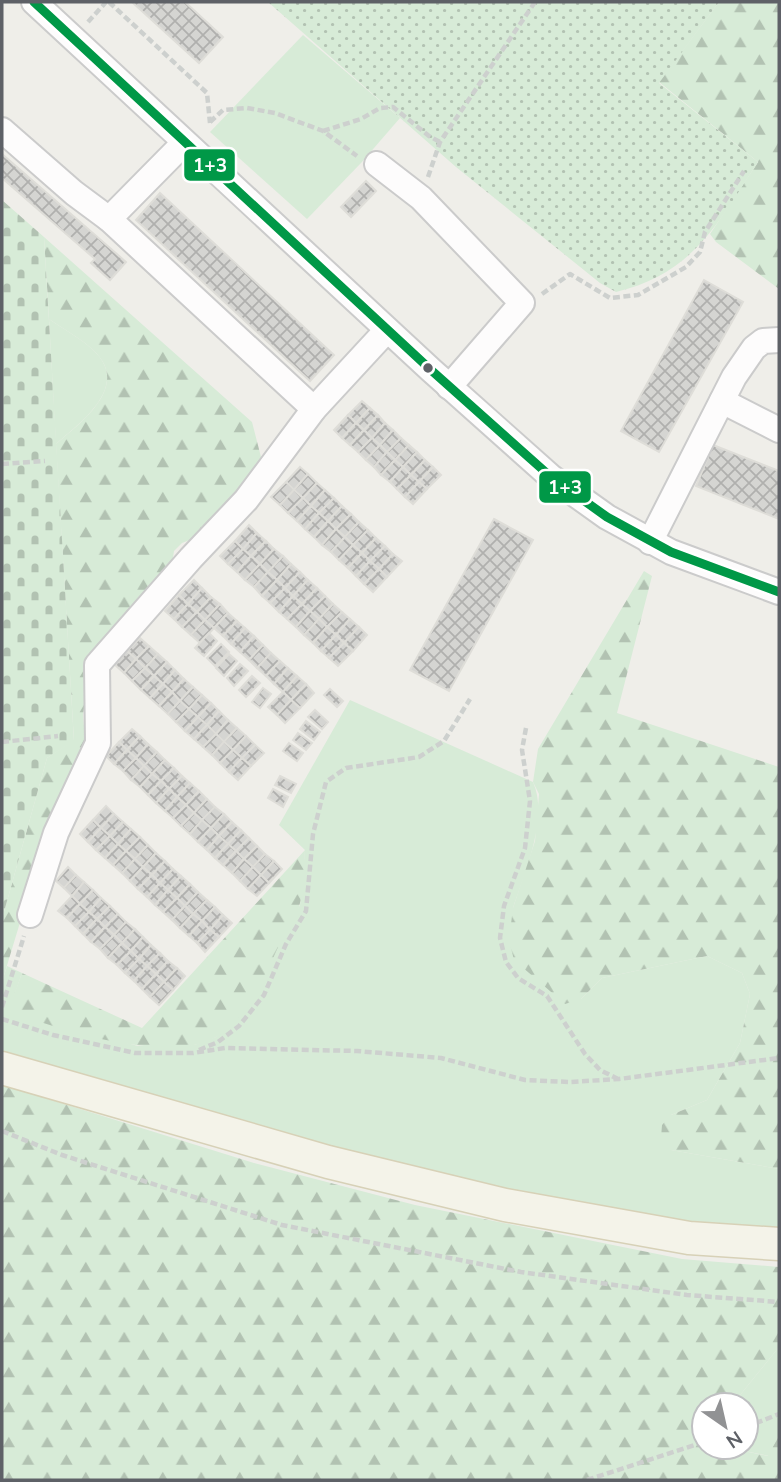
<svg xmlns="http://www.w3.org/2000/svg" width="781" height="1482" viewBox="0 0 781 1482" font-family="'Nunito Sans',sans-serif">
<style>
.grass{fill:#d7ebd7}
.forest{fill:url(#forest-firs)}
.cemetery{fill:url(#cemetery-stones)}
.park{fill:url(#park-dots)}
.building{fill:url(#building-cross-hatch);stroke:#deddd8;stroke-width:2}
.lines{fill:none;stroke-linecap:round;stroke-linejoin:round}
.minor-casing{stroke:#cbcbcb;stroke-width:28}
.major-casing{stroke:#d7d1b7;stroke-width:35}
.path{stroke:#cdd0ce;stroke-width:4.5;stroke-dasharray:7 3.5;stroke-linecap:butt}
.minor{stroke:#fdfcfc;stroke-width:24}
.major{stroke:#f4f3e9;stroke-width:32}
.bus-1-casing{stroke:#fff;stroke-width:14}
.bus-1{stroke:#009847;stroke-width:9}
.bus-dot{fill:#5e6167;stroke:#fff;stroke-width:2.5}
.line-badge{stroke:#fff;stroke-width:2.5}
.badge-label{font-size:19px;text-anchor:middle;font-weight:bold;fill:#fff}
</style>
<defs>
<pattern id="forest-firs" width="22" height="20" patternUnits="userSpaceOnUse" patternTransform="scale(1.75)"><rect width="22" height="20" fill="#d7ebd7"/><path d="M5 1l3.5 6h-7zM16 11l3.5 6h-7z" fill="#b2c2b2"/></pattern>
<pattern id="cemetery-stones" width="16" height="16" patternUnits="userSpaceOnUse" patternTransform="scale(1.75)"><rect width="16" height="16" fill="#d7ebd7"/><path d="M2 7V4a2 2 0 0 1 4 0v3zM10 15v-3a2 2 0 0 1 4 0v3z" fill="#b2c2b2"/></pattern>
<pattern id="park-dots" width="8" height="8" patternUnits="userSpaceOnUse" patternTransform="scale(1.75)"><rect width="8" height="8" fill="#d7ebd7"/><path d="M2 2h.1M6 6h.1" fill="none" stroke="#b2c2b2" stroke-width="1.8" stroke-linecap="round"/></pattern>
<pattern id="building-cross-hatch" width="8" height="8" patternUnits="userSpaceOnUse" patternTransform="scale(1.75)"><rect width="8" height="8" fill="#d5d5d2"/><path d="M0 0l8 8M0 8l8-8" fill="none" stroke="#b0b0ae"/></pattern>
</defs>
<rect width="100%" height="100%" fill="#efeee9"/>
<g class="grass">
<path d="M303,35L400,118L361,163L307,219L210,132Z"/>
<path d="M49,319C63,329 82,339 94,351C131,386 81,422 56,444Z"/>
<path d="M350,700L533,782C549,817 525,872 513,908L581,999L602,978L707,956L742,973L750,994L740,1043L707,1100L671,1115V1150L779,1169V1233L691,1225L415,1172L2,1055V982L7,966L22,973L9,1011L138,1046L194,1045L216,1037L279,944L300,905L305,850L279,825Z"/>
<path d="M779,1347V1434L769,1456L725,1447H746V1405H732Z"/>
</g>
<g class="forest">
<path d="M719,2H779V289L716,242L710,234L758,162L659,82Z"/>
<path d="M44,237L252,422L261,457L244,486L200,536L182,543L174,551L171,571L91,664L83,715L86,747L25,906L2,982V919L47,758L74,740L56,444C81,422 131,386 94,351C82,339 63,329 49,319Z"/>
<path d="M644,571L652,576L617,713L779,767V1169L671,1150L661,1138L662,1125L671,1115L707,1100L740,1043L750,994L742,973L707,956L602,978L581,999L565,1004L514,960L509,940L513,908L535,841L539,794L533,782L538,749Z"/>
<path d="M305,850C304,867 304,886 300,903C297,921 281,939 274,956C261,985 245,1019 216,1037C168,1065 58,1029 8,1011L22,973L142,1028Z"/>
<path d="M3,1085L254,1163L415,1205L682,1259L779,1267V1347L732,1405H704V1439L702,1442L704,1447H725L768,1456L779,1434V1480H2Z"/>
</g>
<path class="cemetery" d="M2,200L44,237L74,741L47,758L2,919Z"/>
<path class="park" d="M268,2H719L659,83L758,162C717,224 694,273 616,292L600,283L456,167Z"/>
<g class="building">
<path d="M132,2H185L223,37L199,63Z"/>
<path d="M2,154L126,262L110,280L91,263L95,259L2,178Z"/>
<path d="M366,181L376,191L351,217L341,207Z"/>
<path d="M160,193L334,355L310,381L136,220Z"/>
<path d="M704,280L743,302L659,452L621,431Z"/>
<path d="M362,401L370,408L356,423L348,415Z"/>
<path d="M370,408L378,415L364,430L356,423Z"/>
<path d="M348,415L356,423L342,438L334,430Z"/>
<path d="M378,415L385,423L372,438L364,430Z"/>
<path d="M356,423L364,430L350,445L342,438Z"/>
<path d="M385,423L393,430L380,445L372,438Z"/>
<path d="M364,430L372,438L358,452L350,445Z"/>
<path d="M393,430L401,438L387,452L380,445Z"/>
<path d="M372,438L380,445L366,460L358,452Z"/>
<path d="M401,438L409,445L395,460L387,452Z"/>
<path d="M380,445L387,452L374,467L366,460Z"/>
<path d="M409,445L417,452L403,467L395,460Z"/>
<path d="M713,445L779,471V519L696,486Z"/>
<path d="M387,452L395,460L381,475L374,467Z"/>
<path d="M417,452L425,460L411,475L403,467Z"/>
<path d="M395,460L403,467L390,482L381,475Z"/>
<path d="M425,460L433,467L419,482L411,475Z"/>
<path d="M300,467L308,474L294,490L286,482Z"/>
<path d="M403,467L411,475L397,489L390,482Z"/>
<path d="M433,467L441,475L427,489L419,482Z"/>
<path d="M308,474L317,483L303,498L294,490Z"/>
<path d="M411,475L419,482L405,497L397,489Z"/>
<path d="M286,482L294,490L280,505L271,497Z"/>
<path d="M419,482L427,489L413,504L405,497Z"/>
<path d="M317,483L325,490L311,506L303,498Z"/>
<path d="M294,490L303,498L288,513L280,505Z"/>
<path d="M325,490L334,498L319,513L311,506Z"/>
<path d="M303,498L311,506L297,521L288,513Z"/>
<path d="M334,498L342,506L328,521L319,513Z"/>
<path d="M311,506L319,513L305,529L297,521Z"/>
<path d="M342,506L351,514L336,529L328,521Z"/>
<path d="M319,513L328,521L314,537L305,529Z"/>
<path d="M351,514L359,522L345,537L336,529Z"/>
<path d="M494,519L533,540L449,691L410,670Z"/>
<path d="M328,521L336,529L322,545L314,537Z"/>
<path d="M359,522L368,530L353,545L345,537Z"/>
<path d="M249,525L257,533L243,549L235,541Z"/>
<path d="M336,529L345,537L331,552L322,545Z"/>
<path d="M368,530L376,538L362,553L353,545Z"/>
<path d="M257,533L266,541L251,556L243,549Z"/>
<path d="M345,537L353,545L339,560L331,552Z"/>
<path d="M376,538L385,546L370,561L362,553Z"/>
<path d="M235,541L243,549L228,564L220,556Z"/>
<path d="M266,541L274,549L260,564L251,556Z"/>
<path d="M353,545L362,553L348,568L339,560Z"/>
<path d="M385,546L393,554L379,569L370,561Z"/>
<path d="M243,549L251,556L237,572L228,564Z"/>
<path d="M274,549L283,556L268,572L260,564Z"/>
<path d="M362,553L370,561L356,576L348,568Z"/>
<path d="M393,554L402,561L387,577L379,569Z"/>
<path d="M251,556L260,564L245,580L237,572Z"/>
<path d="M283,556L291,564L277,580L268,572Z"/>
<path d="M370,561L379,569L364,584L356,576Z"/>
<path d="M260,564L268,572L254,587L245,580Z"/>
<path d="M291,564L300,572L285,588L277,580Z"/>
<path d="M379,569L387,577L373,592L364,584Z"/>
<path d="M268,572L277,580L262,596L254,587Z"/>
<path d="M300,572L308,580L293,596L285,588Z"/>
<path d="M194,580L202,588L188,604L179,595Z"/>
<path d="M277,580L285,588L270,603L262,596Z"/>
<path d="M308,580L317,588L302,604L293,596Z"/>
<path d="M202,588L211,597L197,612L188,604Z"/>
<path d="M285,588L293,596L279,612L270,603Z"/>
<path d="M317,588L325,596L310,611L302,604Z"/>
<path d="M179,595L188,604L174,619L165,611Z"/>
<path d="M293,596L302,604L287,619L279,612Z"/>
<path d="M325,596L333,604L319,619L310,611Z"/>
<path d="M211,597L220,604L205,620L197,612Z"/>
<path d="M188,604L197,612L182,627L174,619Z"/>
<path d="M220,604L228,613L214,628L205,620Z"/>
<path d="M302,604L310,611L296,627L287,619Z"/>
<path d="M333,604L342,612L327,627L319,619Z"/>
<path d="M310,611L319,619L304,635L296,627Z"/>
<path d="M197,612L205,620L191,635L182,627Z"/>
<path d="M342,612L350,619L336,635L327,627Z"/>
<path d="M228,613L237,621L223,636L214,628Z"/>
<path d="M319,619L327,627L313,643L304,635Z"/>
<path d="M350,619L359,627L344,643L336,635Z"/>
<path d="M205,620L214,628L200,643L191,635Z"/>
<path d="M237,621L245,628L231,644L223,636Z"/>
<path d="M327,627L336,635L321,651L313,643Z"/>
<path d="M359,627L367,635L353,651L344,643Z"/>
<path d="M245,628L254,636L240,652L231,644Z"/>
<path d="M209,633L217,641L204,656L195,648Z"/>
<path d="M336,635L344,643L329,658L321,651Z"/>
<path d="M254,636L263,645L249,660L240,652Z"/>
<path d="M140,638L149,646L136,659L127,651Z"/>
<path d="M344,643L353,651L338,666L329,658Z"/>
<path d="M221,644L229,652L215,666L207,658Z"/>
<path d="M263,645L271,653L257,668L249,660Z"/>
<path d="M149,646L158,654L145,668L136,659Z"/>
<path d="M127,651L136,659L124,673L115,665Z"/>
<path d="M271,653L280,661L266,676L257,668Z"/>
<path d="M158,654L167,662L154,676L145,668Z"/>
<path d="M229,654L237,661L224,676L216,668Z"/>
<path d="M136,659L145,668L132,681L124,673Z"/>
<path d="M280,661L288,668L274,684L266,676Z"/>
<path d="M167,662L175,670L163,684L154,676Z"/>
<path d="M240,664L248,671L234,686L227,678Z"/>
<path d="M145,668L154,676L141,690L132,681Z"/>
<path d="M288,668L297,676L283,692L274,684Z"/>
<path d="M175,670L184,679L172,692L163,684Z"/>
<path d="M154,676L163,684L150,698L141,690Z"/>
<path d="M252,676L260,683L246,697L239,690Z"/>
<path d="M297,676L306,684L291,700L283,692Z"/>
<path d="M184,679L193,687L180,701L172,692Z"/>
<path d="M163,684L172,692L159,706L150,698Z"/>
<path d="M306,684L314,693L300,708L291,700Z"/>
<path d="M193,687L202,695L189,709L180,701Z"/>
<path d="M263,688L271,694L260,708L252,702Z"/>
<path d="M330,689L343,701L337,707L324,695Z"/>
<path d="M172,692L180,701L168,714L159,706Z"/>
<path d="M283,692L291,700L277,715L268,707Z"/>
<path d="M202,695L211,703L198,717L189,709Z"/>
<path d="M291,700L300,708L285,723L277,715Z"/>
<path d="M180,701L189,709L176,722L168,714Z"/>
<path d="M211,703L219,711L207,725L198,717Z"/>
<path d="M189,709L198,717L185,731L176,722Z"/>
<path d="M315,710L328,722L322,729L308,717Z"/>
<path d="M219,711L228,720L216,734L207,725Z"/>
<path d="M198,717L207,725L194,739L185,731Z"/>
<path d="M228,720L237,728L224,742L216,734Z"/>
<path d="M306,721L320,732L314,740L300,729Z"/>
<path d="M207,725L216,734L203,747L194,739Z"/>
<path d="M237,728L246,736L233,750L224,742Z"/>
<path d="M132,729L140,736L127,750L119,742Z"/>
<path d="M298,733L312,743L306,750L293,740Z"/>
<path d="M216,734L224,742L212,755L203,747Z"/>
<path d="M140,736L148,744L136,758L127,750Z"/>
<path d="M246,736L255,745L242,758L233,750Z"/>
<path d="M119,742L127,750L114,764L106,756Z"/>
<path d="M224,742L233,750L220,763L212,755Z"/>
<path d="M289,743L303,753L297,761L283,751Z"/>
<path d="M148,744L157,752L144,766L136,758Z"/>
<path d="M255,745L264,753L251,766L242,758Z"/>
<path d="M127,750L136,758L123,771L114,764Z"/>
<path d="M233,750L242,758L229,772L220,763Z"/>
<path d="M157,752L165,760L152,774L144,766Z"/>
<path d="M136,758L144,766L131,780L123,771Z"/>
<path d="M242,758L251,766L238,780L229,772Z"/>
<path d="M165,760L174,768L161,781L152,774Z"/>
<path d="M144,766L152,774L140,787L131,780Z"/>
<path d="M174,768L182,776L169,789L161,781Z"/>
<path d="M152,774L161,781L148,795L140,787Z"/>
<path d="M182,776L190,783L177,797L169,789Z"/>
<path d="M280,776L296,784L291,793L275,785Z"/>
<path d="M161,781L169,789L156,803L148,795Z"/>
<path d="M190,783L199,791L186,805L177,797Z"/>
<path d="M169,789L177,797L165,811L156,803Z"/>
<path d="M273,789L288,797L283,807L268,798Z"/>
<path d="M199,791L207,799L194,813L186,805Z"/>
<path d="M177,797L186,805L173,818L165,811Z"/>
<path d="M207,799L215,807L202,820L194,813Z"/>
<path d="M186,805L194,813L181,826L173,818Z"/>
<path d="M106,806L114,814L101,828L93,820Z"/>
<path d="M215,807L224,814L211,828L202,820Z"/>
<path d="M194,813L202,820L190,834L181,826Z"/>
<path d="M114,814L123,822L110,836L101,828Z"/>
<path d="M224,814L232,822L219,836L211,828Z"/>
<path d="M93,820L101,828L88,842L80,834Z"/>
<path d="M202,820L211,828L198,842L190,834Z"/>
<path d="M123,822L131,829L118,844L110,836Z"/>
<path d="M232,822L241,830L228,844L219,836Z"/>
<path d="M101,828L110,836L96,850L88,842Z"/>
<path d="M211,828L219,836L207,850L198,842Z"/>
<path d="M131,829L140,837L126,851L118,844Z"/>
<path d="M241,830L249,838L236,851L228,844Z"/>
<path d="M110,836L118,844L105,858L96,850Z"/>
<path d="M219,836L228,844L215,858L207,850Z"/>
<path d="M140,837L148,845L135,859L126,851Z"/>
<path d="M249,838L257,846L244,859L236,851Z"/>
<path d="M118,844L126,851L113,865L105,858Z"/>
<path d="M228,844L236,851L223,865L215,858Z"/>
<path d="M148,845L156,853L143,867L135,859Z"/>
<path d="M257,846L265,854L253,867L244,859Z"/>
<path d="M126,851L135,859L122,873L113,865Z"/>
<path d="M236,851L244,859L232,873L223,865Z"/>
<path d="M156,853L165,861L152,875L143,867Z"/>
<path d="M265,854L274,861L261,875L253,867Z"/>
<path d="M135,859L143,867L130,881L122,873Z"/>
<path d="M244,859L253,867L240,881L232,873Z"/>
<path d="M165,861L173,869L160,883L152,875Z"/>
<path d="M274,861L282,869L269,883L261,875Z"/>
<path d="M68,867L76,875L64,888L56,881Z"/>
<path d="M143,867L152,875L138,889L130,881Z"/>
<path d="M253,867L261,875L248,889L240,881Z"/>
<path d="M173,869L181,876L168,890L160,883Z"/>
<path d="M76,875L84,882L72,896L64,888Z"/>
<path d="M152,875L160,883L147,897L138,889Z"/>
<path d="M261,875L269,883L257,896L248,889Z"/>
<path d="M181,876L190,884L177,898L168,890Z"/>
<path d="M84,882L93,890L80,904L72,896Z"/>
<path d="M160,883L168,890L155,905L147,897Z"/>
<path d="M190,884L198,892L185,906L177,898Z"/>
<path d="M93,890L101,898L89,912L80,904Z"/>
<path d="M168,890L177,898L163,912L155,905Z"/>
<path d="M198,892L207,900L193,914L185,906Z"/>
<path d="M72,896L80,904L67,918L58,911Z"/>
<path d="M101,898L110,906L97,919L89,912Z"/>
<path d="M177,898L185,906L172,920L163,912Z"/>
<path d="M207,900L215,907L202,921L193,914Z"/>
<path d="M80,904L89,912L75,926L67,918Z"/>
<path d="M110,906L118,914L105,927L97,919Z"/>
<path d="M185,906L193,914L180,928L172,920Z"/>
<path d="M215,907L223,915L210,930L202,921Z"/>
<path d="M89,912L97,919L83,934L75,926Z"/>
<path d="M118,914L126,922L114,935L105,927Z"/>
<path d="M193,914L202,921L189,936L180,928Z"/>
<path d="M223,915L232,923L219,937L210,930Z"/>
<path d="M97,919L105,927L91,942L83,934Z"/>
<path d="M202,921L210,930L197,943L189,936Z"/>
<path d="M126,922L135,929L122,943L114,935Z"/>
<path d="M105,927L114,935L100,949L91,942Z"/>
<path d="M135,929L143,937L131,951L122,943Z"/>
<path d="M210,930L219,937L205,952L197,943Z"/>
<path d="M114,935L122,943L108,958L100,949Z"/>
<path d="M143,937L151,945L139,959L131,951Z"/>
<path d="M122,943L131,951L117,965L108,958Z"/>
<path d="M151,945L160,953L147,966L139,959Z"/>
<path d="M131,951L139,959L125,973L117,965Z"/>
<path d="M160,953L168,961L156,974L147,966Z"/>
<path d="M139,959L147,966L134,981L125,973Z"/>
<path d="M168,961L177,968L164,982L156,974Z"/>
<path d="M147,966L156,974L142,989L134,981Z"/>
<path d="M177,968L185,976L173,990L164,982Z"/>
<path d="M156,974L164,982L150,997L142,989Z"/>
<path d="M164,982L173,990L159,1005L150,997Z"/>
</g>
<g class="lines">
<defs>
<g id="minor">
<path d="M34,2L431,370L551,477L607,517L671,552L779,592"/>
<path d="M2,130L74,193L109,219"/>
<path d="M184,143L109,219L314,409"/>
<path d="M377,164L421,198L522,303L449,387"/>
<path d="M722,401L779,430"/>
<path d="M650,542L734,377L754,348L763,341L779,340"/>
<path d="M30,915L56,833L98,743L97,665L191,558L246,500L314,409L387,330"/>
</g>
<path id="major" d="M2,1068L328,1162L505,1205L689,1238L779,1244"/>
</defs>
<use href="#minor" class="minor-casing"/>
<use href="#major" class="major-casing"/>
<g class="path">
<path d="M109,2L207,93L210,123"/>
<path d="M88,22L106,2"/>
<path d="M210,122L223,110L247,108L275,113L323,131L357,156"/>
<path d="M323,131L361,119L380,108L393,107L429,136L440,142"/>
<path d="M428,177L440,142L535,2"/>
<path d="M542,294L570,274L610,298L638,295L686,267L700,252L705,232L744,171"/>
<path d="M2,464L45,461"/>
<path d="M526,728L522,750L530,801L525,848L504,906L500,938L506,962L518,978L547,996L585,1054L600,1070L618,1079"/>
<path d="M2,742L58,736"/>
<path d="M2,1007L24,936"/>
<path d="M2,1019L53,1035L135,1053H193L225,1048L357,1051L441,1058L525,1080L570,1082L619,1079L779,1058"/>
<path d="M199,1050L218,1042L239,1026L264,995L286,944L306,911L313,834L326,782L346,768L419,757L444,741L470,699"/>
<path d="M2,1131L62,1155L282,1225L521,1272L687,1295L779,1302"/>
<path d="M746,1427L779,1414"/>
<path d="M587,1480L704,1442"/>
</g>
<use href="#minor" class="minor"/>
<use href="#major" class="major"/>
<defs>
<path id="bus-1" d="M34,2L431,370L551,477L607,517L671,552L779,592"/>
</defs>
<use href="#bus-1" class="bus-1-casing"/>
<use href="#bus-1" class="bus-1"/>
</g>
<circle class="bus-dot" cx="428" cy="368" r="6"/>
<g class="line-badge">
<rect x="183" y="148" width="53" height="34" rx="7" fill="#009847"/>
<rect x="538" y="470" width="54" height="34" rx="7" fill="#009847"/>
</g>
<g class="badge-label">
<text x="210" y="172">1+3</text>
<text x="565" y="494">1+3</text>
</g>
<rect width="781" height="1482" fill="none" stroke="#5e6167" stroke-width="7"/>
<g transform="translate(725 1426) rotate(146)"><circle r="33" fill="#ffffff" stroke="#bfc0c2" stroke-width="2"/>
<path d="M0-5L12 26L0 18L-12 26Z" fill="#919294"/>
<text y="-10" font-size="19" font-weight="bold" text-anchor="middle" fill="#5e6167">N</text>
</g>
</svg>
